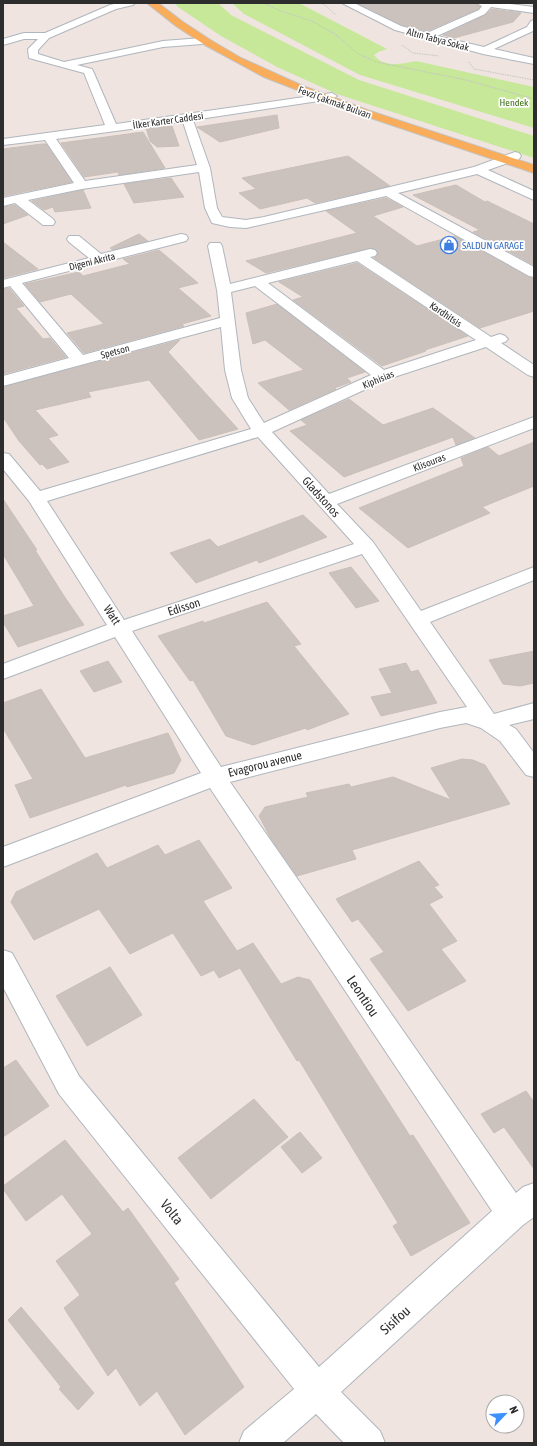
<svg xmlns="http://www.w3.org/2000/svg" width="537" height="1446" viewBox="0 0 537 1446" font-family="'Asap Condensed',sans-serif">
<style>
.green{fill:#c7e899}
.building{fill:#cbc2bd;stroke:#cbbfb8}
.lines{fill:none;stroke-linecap:round;stroke-linejoin:round}
.minor-casing{stroke:#afb6bd;stroke-width:2}
.major-casing{stroke:#c4c4c4;stroke-width:2}
.path{stroke:#c4c4c4;stroke-width:1;stroke-dasharray:1.5 1;stroke-linecap:butt}
.minor{fill:#fff;fill-rule:evenodd}
.major{fill:#f9ac5a;fill-rule:evenodd}
.labels{text-anchor:middle;stroke-width:3.5;stroke-linejoin:round;paint-order:stroke}
.far-street-label{font-size:10px;fill:#2d2d2d;stroke:#fff}
.far-park-label{font-size:10px;fill:#3f7016;stroke:#fff}
.far-shop-label{font-size:10px;fill:#366cbe;stroke:#fff;text-anchor:start}
.street-label{font-size:12px;fill:#2d2d2d;stroke:#fff}
.near-street-label{font-size:14px;fill:#2d2d2d;stroke:#fff}
</style>
<rect width="100%" height="100%" fill="#efe4df"/>
<g class="green">
<path d="M174,3H218L231,15L359,80L534,136V158L337,94L279,68L221,36L178,7Z"/>
<path d="M232,3H299L387,49L378,52L374,55C383,68 403,64 416,61L534,87V128L360,75L244,14Z"/>
</g>
<g class="building">
<path d="M357,3H475L480,7L478,9L427,31L402,25Z"/>
<path d="M492,9L521,13L513,22L454,38L443,35L486,15Z"/>
<path d="M277,115L279,128L220,142L197,127Z"/>
<path d="M172,126L179,146L157,147L150,141L146,128Z"/>
<path d="M143,132L165,168L119,175L118,172L84,177L61,143Z"/>
<path d="M42,144H46L72,182L3,196V149Z"/>
<path d="M348,156L390,186L315,203L307,198L260,209L239,193L256,189L242,178Z"/>
<path d="M171,178L184,197L134,203L124,184Z"/>
<path d="M456,185L485,202L487,201L534,224V265L473,232L480,230L413,195Z"/>
<path d="M83,190L91,208L55,212L53,207L44,210L32,201Z"/>
<path d="M386,198L403,207L373,216L417,246L455,236L528,277L534,278V311L480,328L374,258L376,257L378,252L375,249L370,248L266,273L246,261L357,233L326,211Z"/>
<path d="M15,205L28,215L3,224V207Z"/>
<path d="M139,234L148,241L113,250L110,248Z"/>
<path d="M3,242L38,269L3,278Z"/>
<path d="M159,250L198,283L178,288L211,316L182,324L184,326L84,353L67,333L104,324L71,294L40,302L25,284L79,272L83,276L130,264L123,259Z"/>
<path d="M357,263L468,336L425,350L426,351L382,366L293,300L303,297L279,282Z"/>
<path d="M9,288L24,306L16,308L43,339L50,338L66,357L3,374V289Z"/>
<path d="M277,304L365,372L347,378L351,382L334,388L336,389L289,410L258,383L304,370L265,340L253,344L246,313Z"/>
<path d="M180,340L168,352L238,429L199,440L149,380L88,392L91,397L35,410L58,435L48,438L69,462L47,469L42,464L40,465L19,441L3,417V387Z"/>
<path d="M349,399L383,425L433,408L475,438L456,445L453,437L344,477L290,431L307,425L301,420Z"/>
<path d="M534,442V486L482,507L490,513L408,548L359,508L464,466L461,458L488,447L499,456Z"/>
<path d="M3,499L37,550H35L64,596L84,625L18,647L3,622V616L34,606L3,554Z"/>
<path d="M303,515L327,537L259,563L257,560L196,583L170,553L210,539L218,547Z"/>
<path d="M351,567L379,601L356,608L329,573Z"/>
<path d="M267,602L301,644L294,646L349,714L307,730L306,728L253,745L226,736L193,680L190,681L158,636L203,621L204,623Z"/>
<path d="M534,651V683L520,686L503,684L489,660Z"/>
<path d="M108,661L122,682L94,692L80,671Z"/>
<path d="M406,663L411,672L418,670L437,703L381,716L371,697L392,693L379,669Z"/>
<path d="M41,689L85,758L168,733L181,760L174,773L127,787L126,785L30,818L15,785L33,779L3,728V703Z"/>
<path d="M462,759L473,760L485,765L510,804L352,850L356,859L297,876L270,837L259,816L265,807L308,797L306,793L349,784L351,787L393,777L451,800L431,768Z"/>
<path d="M199,840L232,888L203,901L237,951L253,943L281,984L298,977L310,980L410,1136L413,1135L470,1223L411,1256L393,1226L398,1223L299,1060L297,1061L240,968L219,978L214,970L201,976L173,933L130,954L99,909L34,940L11,902L16,892L97,853L107,868L158,845L165,855Z"/>
<path d="M419,861L439,885L434,887L443,897L429,904L457,941L441,949L466,981L408,1011L370,959L384,952L358,919L352,922L336,899Z"/>
<path d="M110,967L142,1015L87,1046L56,996Z"/>
<path d="M16,1060L49,1106L3,1137V1068Z"/>
<path d="M526,1091L534,1102V1169L504,1127L494,1133L481,1114Z"/>
<path d="M254,1099L288,1137L211,1199L178,1158Z"/>
<path d="M300,1132L322,1158L302,1173L281,1147Z"/>
<path d="M65,1140L123,1212L128,1208L179,1279L174,1283L244,1387L185,1435L157,1391L140,1406L116,1368L108,1376L64,1308L80,1295L56,1261L92,1234L62,1194L26,1221L3,1189V1186Z"/>
<path d="M21,1307L94,1393L78,1410L59,1389L61,1387L8,1320Z"/>
</g>
<g class="lines">
<defs>
<g id="minor">
<path d="M118,3H135L133,5L116,9L49,38L38,50V54L64,62L163,41L202,38L207,41L202,44L163,47L77,65L92,69L93,71L116,124L332,93L337,96L332,99L193,120L210,168L217,208L222,217L246,220L264,217L474,167L515,152L519,153L521,156L519,159L488,170L534,191V200L477,174L398,193L534,267V277L529,276L386,196L246,228L230,227L212,223L205,208L199,172L82,189L28,200L53,219L55,222L53,225H43L15,203L3,206V198L74,183L45,140L3,145V139L105,125L84,73L29,58L28,49L38,39H24L3,45V39L24,33H45L110,5ZM183,122L197,165L85,181L56,139Z"/>
<path d="M342,3H354L401,26L427,33L479,10L482,6L476,3H502L534,7V13L491,7L485,14L437,36L484,47L527,27L531,21L534,20L533,31L494,49L534,58V64L483,54L395,30Z"/>
<path d="M181,234L186,235L188,238L186,241L22,283L83,355L220,318L217,290L208,246L210,243H220L222,246L230,284L370,249L375,250L377,253L375,256L370,257L491,337L500,334L505,336L508,339L505,342L501,343L534,365V377L528,375L486,347L388,379L272,432L329,494L534,417V428L337,504L373,542L421,611L534,567V580L430,622L494,714L534,703V719L509,725L516,729L534,753V777L526,775L500,741L481,728L466,723L440,728L230,782L516,1193L523,1187L534,1183V1217L523,1225L341,1392L380,1431L385,1443H344L316,1414L283,1443H239L244,1431L294,1389L59,1094L3,987V950L12,953L79,1076L319,1367L492,1211L210,788L3,867V847L201,773L115,637L3,679V664L107,625L29,501L3,469V453L9,454L40,491L251,429L232,398L225,370L221,327L3,386V376L69,358L10,286L3,288V280L89,258L69,242L67,239L69,236H79L101,254ZM357,261L476,340L384,370L268,283ZM255,286L371,375L264,423L248,398L241,370L231,292ZM258,437L354,544L124,620L47,501ZM362,554L467,707L440,712L221,767L132,631Z"/>
</g>
<path id="major" d="M147,3H158L183,22L212,41L241,58L303,86L367,110L534,165V173L359,114L264,77L205,45L176,26Z"/>
</defs>
<use href="#minor" class="minor-casing"/>
<use href="#major" class="major-casing"/>
<g class="path">
<path d="M263,3L281,11L312,21L335,34L357,53L376,62L466,80L534,99"/>
<path d="M320,3L325,5L336,15"/>
<path d="M402,45L413,53L439,56"/>
<path d="M469,62L474,69L534,80"/>
</g>
<use href="#minor" class="minor"/>
<use href="#major" class="major"/>
</g>
<defs>
<symbol id="shop-ring" viewBox="-11 -11 22 22"><circle r="9.5" fill="#fff" stroke="#3f7fe0" stroke-width="1.5"/><path d="M-5-2.5h2.3a2.7 3.5 0 0 1 5.4 0H5L5.5 6h-11ZM-1.5-2.5h3a1.5 2.3 0 0 0-3 0Z" fill="#3f7fe0"/></symbol>
</defs>
<g fill-rule="evenodd">
<use href="#shop-ring" x="439" y="235" width="20" height="20"/>
</g>
<g class="labels">
<g class="far-street-label">
<text transform="translate(438 39) rotate(15)" y="4">Altın Tabya Sokak</text>
<text transform="translate(335 102) rotate(20)" y="4">Fevzi Çakmak Bulvarı</text>
<text transform="translate(168 120) rotate(-8)" y="4">İlker Karter Caddesi</text>
<text transform="translate(92 261) rotate(-14)" y="4">Digeni Akrita</text>
<text transform="translate(446 314) rotate(34)" y="4">Kardhitsis</text>
<text transform="translate(115 351) rotate(-15)" y="4">Spetson</text>
<text transform="translate(378 379) rotate(-22)" y="4">Kiphisias</text>
<text transform="translate(429 462) rotate(-21)" y="4">Klisouras</text>
</g>
<g class="far-park-label">
<text x="514" y="106">Hendek</text>
</g>
<g class="far-shop-label">
<text x="462" y="249">SALDUN GARAGE</text>
</g>
<g class="street-label">
<text transform="translate(321 497) rotate(48)" y="4">Gladstonos</text>
<text transform="translate(184 607) rotate(-18)" y="4">Edisson</text>
<text transform="translate(112 615) rotate(57)" y="4">Watt</text>
<text transform="translate(265 764) rotate(-14)" y="4">Evagorou avenue</text>
</g>
<g class="near-street-label">
<text transform="translate(363 996) rotate(56)" y="5">Leontiou</text>
<text transform="translate(172 1212) rotate(51)" y="5">Volta</text>
<text transform="translate(395 1320) rotate(-42)" y="5">Sisifou</text>
</g>
</g>
<rect width="537" height="1446" fill="none" stroke="#2d2d2d" stroke-width="8"/>
<g transform="translate(505 1414) rotate(65)"><circle r="19" fill="#ffffff" stroke="#ababab"/>
<path d="M0-3L7 15L0 10L-7 15Z" fill="#3c90ff"/>
<text y="-6" font-size="11" font-weight="bold" text-anchor="middle" fill="#2d2d2d">N</text>
</g>
</svg>
